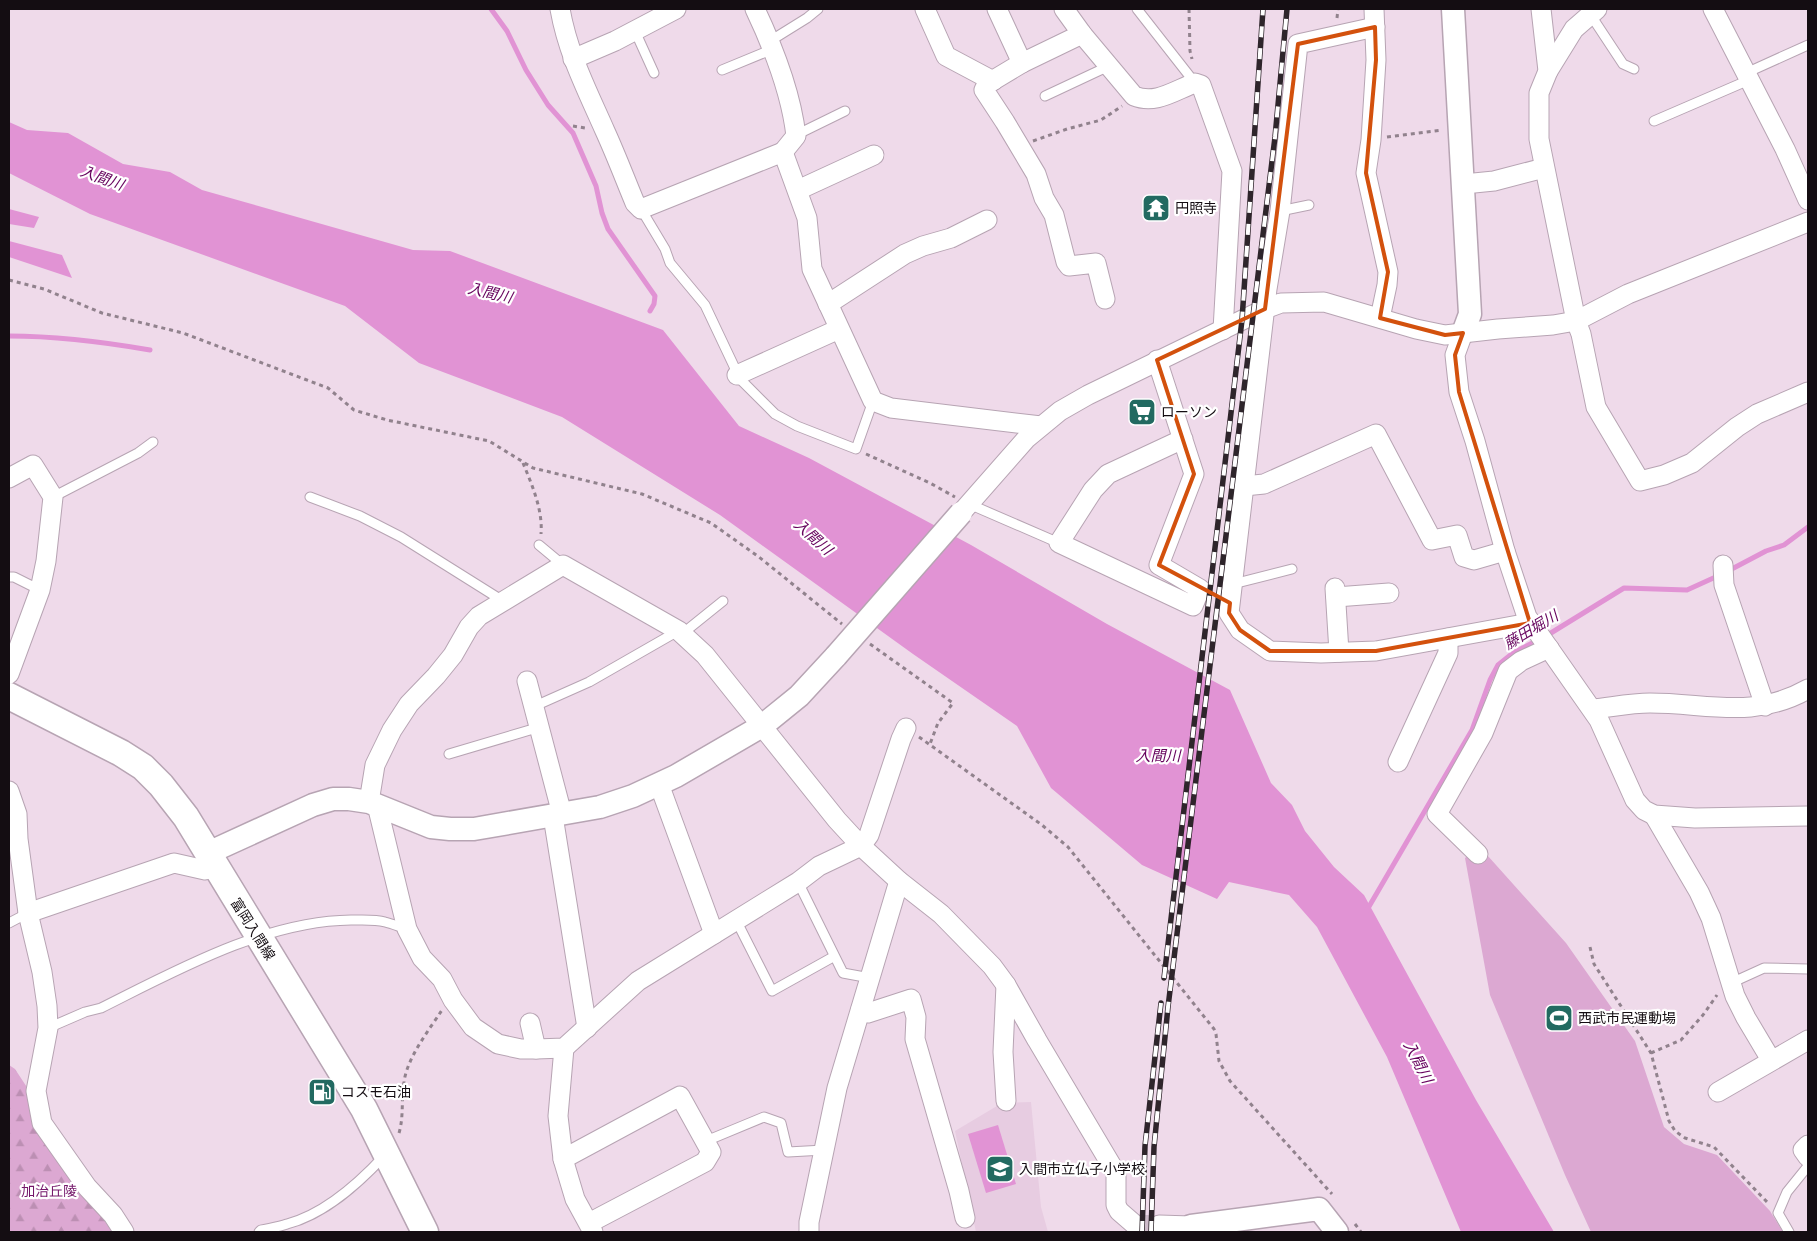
<svg xmlns="http://www.w3.org/2000/svg" width="1817" height="1241" viewBox="0 0 1817 1241" font-family="'Archivo Narrow','Noto Sans JP',sans-serif">
<style>
.built{fill:#e7cce1}
.forest{fill:url(#forest-firs)}
.pitch{fill:#dca8d2}
.water{fill:#e193d4}
.lines{fill:none;stroke-linecap:round;stroke-linejoin:round}
.stream{stroke:#e193d4;stroke-width:5}
.minor-tunnel{stroke:#cebbca;stroke-width:19;stroke-dasharray:19 9;stroke-linecap:butt}
.service-casing{stroke:#b7a4b3;stroke-width:11}
.minor-casing{stroke:#b7a4b3;stroke-width:21}
.tertiary-casing{stroke:#b7a4b3;stroke-width:25}
.secondary-casing{stroke:#b7a4b3;stroke-width:29}
.path{stroke:#91828d;stroke-width:3;stroke-dasharray:4 4;stroke-linecap:butt}
.service{stroke:#fff;stroke-width:9}
.minor{stroke:#fff;stroke-width:19}
.tertiary{stroke:#fff;stroke-width:22}
.secondary{stroke:#fff;stroke-width:26}
.rail-casing{stroke:#2e252b;stroke-width:5.5}
.rail{stroke:#fff;stroke-width:4;stroke-dasharray:11;stroke-linecap:butt}
.tertiary-bridge-casing{stroke:#b7a4b3;stroke-width:25;stroke-linecap:butt}
.tertiary-bridge{stroke:#fff;stroke-width:22}
.marked{fill:none;stroke:#d3510d;stroke-width:4;stroke-linejoin:round}
.labels{text-anchor:middle;stroke-width:4.5;stroke-linejoin:round;paint-order:stroke}
.poi-label{font-size:14px;fill:#140d12;stroke:#fff;text-anchor:start}
.street-label{font-size:14px;fill:#140d12;stroke:#fff}
.park-label{font-size:14px;fill:#74176a;stroke:#fff}
.water-label{font-size:15px;font-style:italic;fill:#66035d;stroke:#fff}
</style>
<defs>
<pattern id="forest-firs" width="22" height="20" patternUnits="userSpaceOnUse" patternTransform="scale(1.25)"><rect width="22" height="20" fill="#dca8d2"/><path d="M5 1l3.5 6h-7zM16 11l3.5 6h-7z" fill="#bc8fb3"/></pattern>
</defs>
<rect width="100%" height="100%" fill="#efdaea"/>
<path class="built" d="M1031,1102L1041,1207L1048,1232H976L955,1131L1002,1103Z"/>
<path class="forest" d="M9,1065L15,1069L51,1124L85,1171L102,1217L112,1232H9Z"/>
<path class="pitch" d="M1479,846L1566,943L1635,1041L1664,1127L1684,1144L1717,1155L1770,1211L1783,1232H1591L1565,1175L1490,995L1465,858Z"/>
<g class="water">
<path d="M9,122L27,130L68,133L123,164L170,172L202,190L413,250L450,251L663,330L739,426L809,458L971,545L1107,624L1230,690L1271,783L1292,805L1305,831L1334,867L1364,895L1476,1100L1554,1232H1461L1387,1057L1317,927L1289,895L1229,882L1217,899L1142,865L1051,788L1017,726L913,654L720,515L562,417L419,363L345,306L90,214L9,173Z"/>
<path d="M9,209L39,217L34,228L9,224Z"/>
<path d="M9,241L62,255L72,278L9,257Z"/>
<path d="M998,1125L1016,1184L986,1193L968,1134Z"/>
</g>
<g class="lines">
<g class="stream">
<path d="M491,9L507,31L526,70L548,105L573,133L596,186L602,213L608,229L655,296L654,304L650,311"/>
<path d="M9,336C56,336 104,342 150,350"/>
<path d="M1728,571L1766,551L1784,545L1808,527"/>
<path d="M1546,636L1624,588L1687,590L1720,575"/>
<path d="M1367,910L1472,730L1490,680L1498,665L1513,653L1538,640"/>
</g>
<path class="minor-tunnel" d="M1134,1224L1159,1225"/>
<defs>
<g id="service">
<path d="M1137,9L1195,83"/>
<path d="M1590,14L1623,64L1634,69"/>
<path d="M635,31L654,73"/>
<path d="M770,41L807,18L818,9"/>
<path d="M722,70L773,49"/>
<path d="M1746,73L1808,45"/>
<path d="M1045,96L1109,66"/>
<path d="M1654,121L1749,80"/>
<path d="M796,135L845,111"/>
<path d="M641,209L665,249L670,263L705,305L740,379L775,414L797,426L856,449L873,401"/>
<path d="M1280,211L1309,205"/>
<path d="M53,497L138,453L153,442"/>
<path d="M310,497L360,516L401,537L503,601"/>
<path d="M969,504L1059,543"/>
<path d="M539,545L563,565"/>
<path d="M9,577H14L40,590"/>
<path d="M1233,584L1292,569"/>
<path d="M682,634L723,601"/>
<path d="M535,706L589,682L678,631"/>
<path d="M449,754L540,727"/>
<path d="M798,882L843,973L870,978"/>
<path d="M736,920L772,991L833,957"/>
<path d="M9,923L28,913"/>
<path d="M1731,983L1764,968L1808,969"/>
<path d="M48,1028L85,1012L101,1008C177,970 265,921 351,920C362,920 375,919 385,922C393,924 400,927 407,929"/>
<path d="M706,1141L764,1117L781,1123L788,1152L824,1150"/>
<path d="M259,1232L261,1230C270,1228 279,1227 287,1224C325,1214 358,1184 384,1156"/>
<path d="M1789,1232L1778,1213L1787,1192L1808,1166"/>
</g>
<g id="minor">
<path d="M560,9C568,54 587,90 605,131C616,155 625,179 635,203L641,209L783,152L807,218L812,269L873,401L891,408L1041,426"/>
<path d="M755,9C774,49 791,92 796,136L783,152"/>
<path d="M925,9L946,56L993,81"/>
<path d="M997,9L1022,63L1082,34"/>
<path d="M1064,9L1082,34L1134,96C1156,105 1175,90 1195,83L1201,85L1232,171L1223,330"/>
<path d="M1374,9L1376,60L1371,140L1366,173L1388,272L1387,285L1380,318"/>
<path d="M1541,9L1548,71L1539,93V139L1576,321L1581,334L1596,407L1640,481L1664,475L1692,463L1737,427L1757,414L1808,392"/>
<path d="M1713,9L1785,149L1808,200"/>
<path d="M1375,27L1298,44L1280,211L1267,289L1229,613L1240,630L1270,651L1321,653L1376,651L1530,623"/>
<path d="M573,59L615,41L676,9"/>
<path d="M1022,63L987,84L984,90L1005,122L1036,174L1044,198L1054,215L1066,262L1069,266L1096,263L1105,299"/>
<path d="M1548,71L1574,29L1597,9"/>
<path d="M1464,184L1494,181L1544,168"/>
<path d="M798,190L874,155"/>
<path d="M828,304L905,254L923,246L951,238L987,220"/>
<path d="M1463,333L1455,355L1459,392L1475,441L1505,551L1527,617L1599,720L1635,800L1644,810L1654,815L1695,818L1808,816"/>
<path d="M1157,360L1194,474L1159,565L1200,589L1193,606L1059,543L1093,490L1108,474L1183,439"/>
<path d="M737,375L839,329"/>
<path d="M9,478L33,465L53,497L46,561L40,590L9,674"/>
<path d="M1244,486L1264,484L1376,434L1432,540L1457,535L1464,557L1474,560L1505,551"/>
<path d="M961,513L1026,439L1060,411L1088,395L1265,309L1281,303L1324,302L1416,329L1445,335L1498,329L1553,325L1576,321L1628,294L1808,222"/>
<path d="M1723,565L1724,585L1765,706"/>
<path d="M1335,588L1339,652"/>
<path d="M1336,597L1389,593"/>
<path d="M527,681L562,814"/>
<path d="M1593,709C1612,707 1631,703 1650,703C1708,703 1753,720 1808,689"/>
<path d="M1398,762L1448,653V638"/>
<path d="M659,784L714,934"/>
<path d="M9,791L17,814L18,839L28,913L42,972L47,1006L48,1028L36,1091L42,1123L87,1187L113,1215L124,1232"/>
<path d="M369,802L375,765L392,730L409,704L436,676L453,655L469,627L479,616L563,565L679,631L705,655L837,820L861,846L899,881L941,914L992,966L1006,985L1037,1040L1116,1173V1205L1119,1211L1134,1224"/>
<path d="M377,805L407,929L422,958L442,979L453,1000L473,1027L498,1044L521,1049H536"/>
<path d="M1654,815L1699,892L1711,918L1735,996L1746,1018L1771,1060"/>
<path d="M553,816L587,1028"/>
<path d="M1478,854L1437,814L1483,733L1508,671L1521,661L1549,648"/>
<path d="M28,913L174,863L205,870L216,868"/>
<path d="M1006,985L1003,1052L1006,1101"/>
<path d="M861,1009L868,1013L911,999L916,1017L915,1039L959,1191L965,1218"/>
<path d="M530,1023L536,1049L564,1048L638,981L798,882L819,866L861,846L869,835L901,739L906,728"/>
<path d="M564,1048L558,1116L563,1159L575,1199L593,1232"/>
<path d="M1718,1092L1808,1040"/>
<path d="M1808,1145L1803,1150L1808,1157"/>
<path d="M563,1159L680,1096L711,1152L705,1162L589,1223"/>
<path d="M1159,1225L1191,1226"/>
<path d="M809,1232V1222L837,1088L899,881"/>
</g>
<g id="tertiary">
<path d="M1453,9L1470,314L1463,333"/>
<path d="M208,853L313,805L333,799H349L369,802L431,827L450,829H474L600,807L633,796L676,776L762,726L799,696L836,656"/>
<path d="M1191,1232V1226L1319,1209L1337,1232"/>
</g>
<path id="secondary" d="M9,696L121,753L143,767L161,785L186,817L364,1109L425,1232"/>
</defs>
<use href="#service" class="service-casing"/>
<use href="#minor" class="minor-casing"/>
<use href="#tertiary" class="tertiary-casing"/>
<use href="#secondary" class="secondary-casing"/>
<g class="path">
<path d="M1189,9L1190,51L1192,59"/>
<path d="M1337,18L1338,9"/>
<path d="M573,126L585,128"/>
<path d="M1387,137L1442,130"/>
<path d="M1033,141L1067,129L1101,120L1122,106"/>
<path d="M9,280L44,289L102,313L183,333L328,388L354,410L387,420L489,441L533,468L642,494L711,523L759,557L842,624"/>
<path d="M866,454L930,483L955,497"/>
<path d="M523,463C532,485 543,510 541,534"/>
<path d="M870,644L953,703L938,723L930,744"/>
<path d="M919,737L1042,825L1068,847L1214,1029L1216,1034L1219,1061L1230,1081L1332,1194"/>
<path d="M1590,947L1594,964L1651,1053L1669,1121L1675,1131L1685,1138L1714,1147L1769,1204"/>
<path d="M1651,1053L1681,1040L1703,1015L1717,995"/>
<path d="M399,1133C404,1116 401,1100 404,1082C407,1058 429,1030 442,1010"/>
<path d="M1355,1224L1361,1232"/>
</g>
<use href="#service" class="service"/>
<use href="#minor" class="minor"/>
<use href="#tertiary" class="tertiary"/>
<use href="#secondary" class="secondary"/>
<defs>
<g id="rail">
<path d="M1164,978L1242,320L1263,9"/>
<path d="M1142,1232L1145,1146L1161,1003"/>
<path d="M1151,1232L1154,1147L1168,1007L1275,137L1287,9"/>
</g>
</defs>
<use href="#rail" class="rail-casing"/>
<use href="#rail" class="rail"/>
<defs>
<path id="tertiary-bridge" d="M836,656L961,513"/>
</defs>
<use href="#tertiary-bridge" class="tertiary-bridge-casing"/>
<use href="#tertiary-bridge" class="tertiary-bridge"/>
</g>
<path class="marked" d="M1375,27L1376,60L1366,173L1388,272L1380,318L1445,335L1463,333L1455,355L1459,392L1530,623L1376,651H1270L1240,630L1229,613L1230,603L1159,565L1194,474L1157,360L1265,309L1298,44Z"/>
<defs>
<symbol id="temple-square" viewBox="-11 -11 22 22"><rect x="-9" y="-9" width="18" height="18" rx="4" fill="#226a61" stroke="#fff"/><path d="M0-6L5-2H3V0L6.5 2.5H4V6H1.5V3h-3V6H-4V2.5H-6.5L-3 0V-2H-5Z" fill="#fff"/></symbol>
<symbol id="supermarket-square" viewBox="-11 -11 22 22"><rect x="-9" y="-9" width="18" height="18" rx="4" fill="#226a61" stroke="#fff"/><path d="M-6-5.5h2.5l.6 2H6L4.5 2H-2.5L-4.4-4H-6ZM-1.5 3.2a1.3 1.3 0 1 0 .1 0ZM3 3.2a1.3 1.3 0 1 0 .1 0Z" fill="#fff"/></symbol>
<symbol id="stadium-square" viewBox="-11 -11 22 22"><rect x="-9" y="-9" width="18" height="18" rx="4" fill="#226a61" stroke="#fff"/><path d="M0-5a6.5 5 0 1 0 0 10a6.5 5 0 1 0 0-10ZM-3.5-1.8h7v3.6h-7Z" fill="#fff"/></symbol>
<symbol id="fuel-square" viewBox="-11 -11 22 22"><rect x="-9" y="-9" width="18" height="18" rx="4" fill="#226a61" stroke="#fff"/><path d="M-5.5-6h7V0h2V4h1.3V-2.5L3-4.5l.8-.8L6-3V5H2.5V1h-1V6h-7ZM-4.2-4.7v3.2H.2V-4.7Z" fill="#fff"/></symbol>
<symbol id="school-square" viewBox="-11 -11 22 22"><rect x="-9" y="-9" width="18" height="18" rx="4" fill="#226a61" stroke="#fff"/><path d="M0-5L7-2L0 1L-7-2ZM-4 1L0 2.5L4 1V4Q0 6-4 4Z" fill="#fff"/></symbol>
</defs>
<g fill-rule="evenodd">
<use href="#temple-square" x="1140" y="192" width="32" height="32"/>
<use href="#supermarket-square" x="1126" y="396" width="32" height="32"/>
<use href="#stadium-square" x="1543" y="1002" width="32" height="32"/>
<use href="#fuel-square" x="306" y="1076" width="32" height="32"/>
<use href="#school-square" x="984" y="1153" width="32" height="32"/>
</g>
<g class="labels">
<g class="poi-label">
<text x="1175" y="213">円照寺</text>
<text x="1161" y="417">ローソン</text>
<text x="1578" y="1023">西武市民運動場</text>
<text x="341" y="1097">コスモ石油</text>
<text x="1019" y="1174">入間市立仏子小学校</text>
</g>
<g class="street-label">
<text transform="translate(253 929) rotate(58)" y="5">富岡入間線</text>
</g>
<g class="park-label">
<text x="49" y="1196">加治丘陵</text>
</g>
<g class="water-label">
<text transform="translate(102 178) rotate(20)" y="5">入間川</text>
<text transform="translate(490 293) rotate(13)" y="5">入間川</text>
<text transform="translate(813 537) rotate(42)" y="5">入間川</text>
<text transform="translate(1531 630) rotate(-31)" y="5">藤田堀川</text>
<text x="1158" y="761">入間川</text>
<text transform="translate(1418 1062) rotate(63)" y="5">入間川</text>
</g>
</g>
<rect width="1817" height="1241" fill="none" stroke="#140d12" stroke-width="20"/>
</svg>
